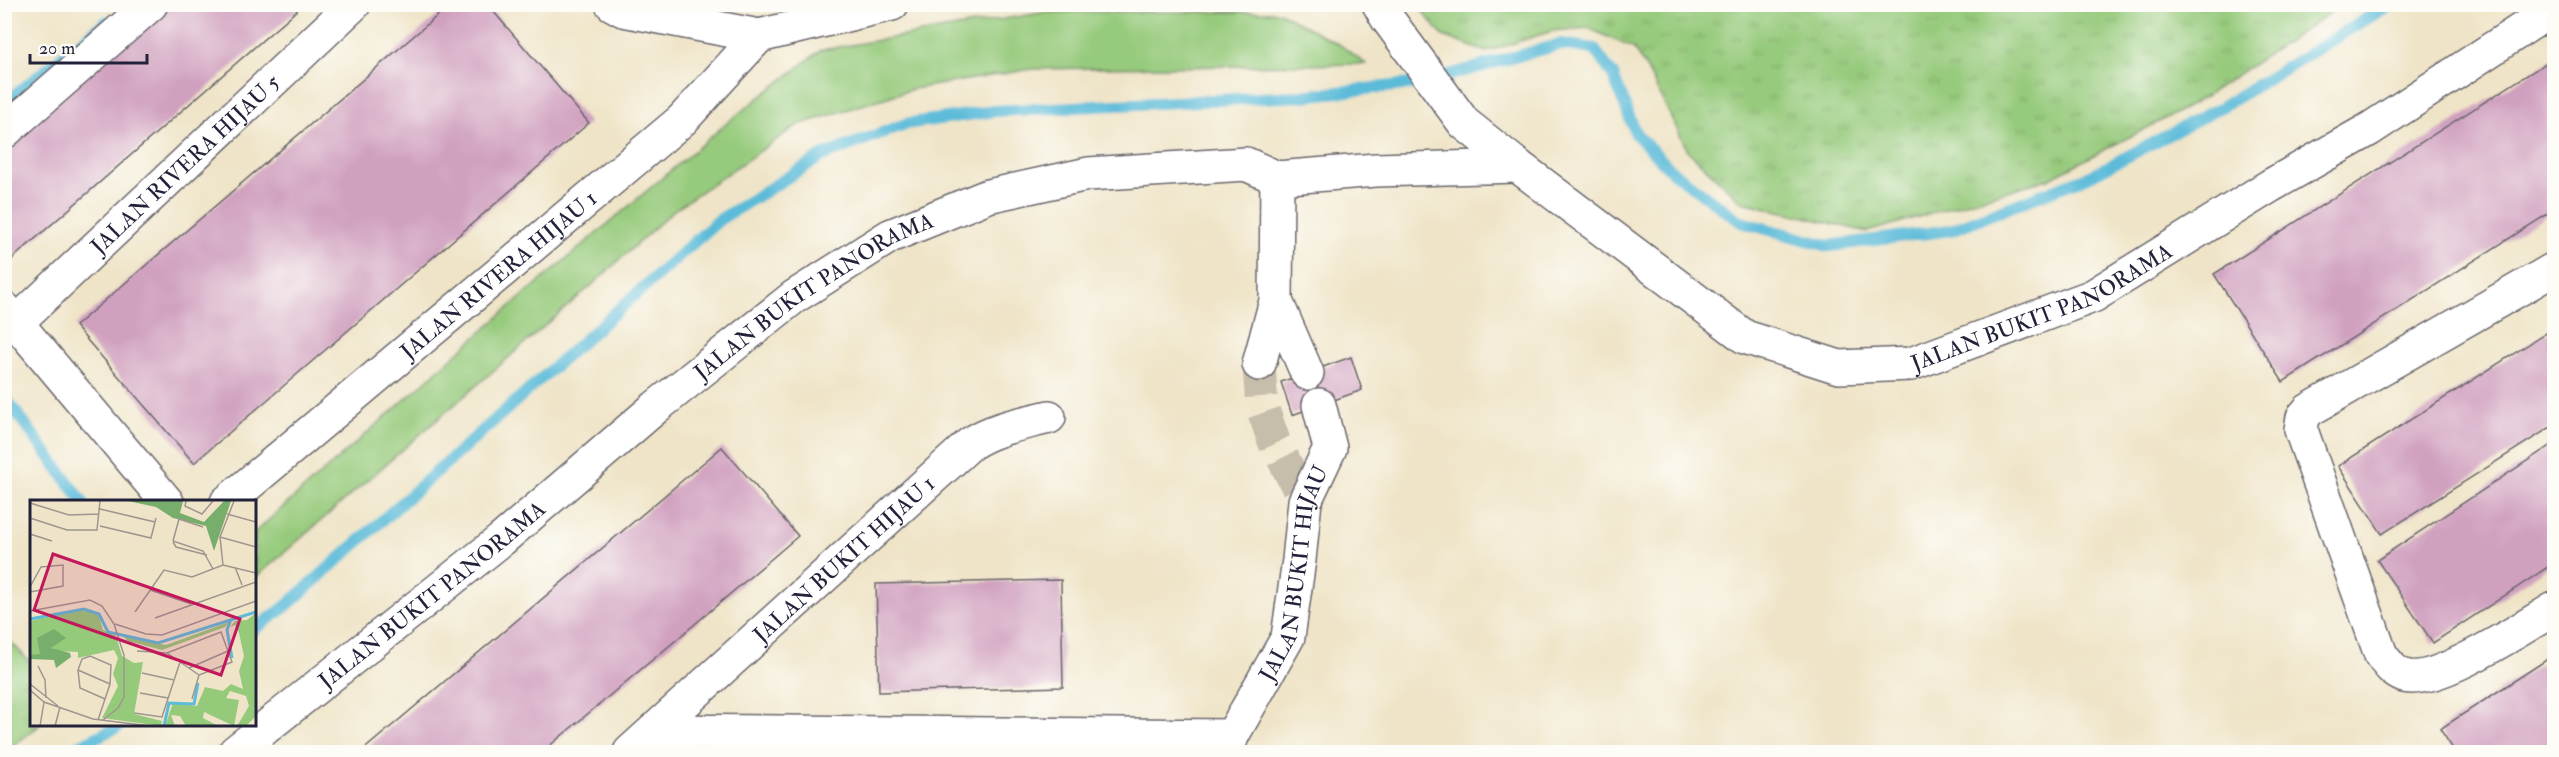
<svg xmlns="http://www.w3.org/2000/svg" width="2559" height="757" viewBox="0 0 2559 757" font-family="'IM FELL Double Pica',serif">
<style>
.grass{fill:url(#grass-tufts);stroke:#5c765b;stroke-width:1.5}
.garden{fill:#96ca7b;stroke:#5c765b;stroke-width:1.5}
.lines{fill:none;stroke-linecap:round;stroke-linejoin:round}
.stream{stroke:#5bbbd9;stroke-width:12}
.building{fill:#d0a0bf}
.minor-tunnel{stroke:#c6bdab;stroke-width:33;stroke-dasharray:33 16;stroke-linecap:butt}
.minor-casing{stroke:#6a666c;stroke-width:36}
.minor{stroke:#fff;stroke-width:33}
.labels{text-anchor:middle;stroke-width:5;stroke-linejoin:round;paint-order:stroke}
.street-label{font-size:22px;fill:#22223b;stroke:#fdfcf7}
.inset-river{fill:none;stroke:#5bbbd9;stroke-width:3}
.inset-road{fill:none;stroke:#9d968f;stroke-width:1.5}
.view{fill:#c2185b;fill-opacity:0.15;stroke:#c2185b;stroke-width:3}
.inset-edge{fill:none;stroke:#22223b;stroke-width:3}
</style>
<defs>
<pattern id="grass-tufts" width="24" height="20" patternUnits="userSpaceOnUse" patternTransform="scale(1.5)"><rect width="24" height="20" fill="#96ca7b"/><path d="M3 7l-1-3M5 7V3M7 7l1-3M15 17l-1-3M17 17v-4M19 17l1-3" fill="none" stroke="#81ad6b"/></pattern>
</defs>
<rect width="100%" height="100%" fill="#fdfcf7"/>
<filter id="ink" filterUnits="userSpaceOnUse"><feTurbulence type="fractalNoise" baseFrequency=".0167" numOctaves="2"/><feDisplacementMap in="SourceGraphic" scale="12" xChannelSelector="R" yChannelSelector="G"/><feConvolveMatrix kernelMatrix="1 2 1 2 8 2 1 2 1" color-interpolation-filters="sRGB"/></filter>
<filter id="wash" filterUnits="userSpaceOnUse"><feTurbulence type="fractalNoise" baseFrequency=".008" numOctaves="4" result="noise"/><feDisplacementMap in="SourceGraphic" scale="24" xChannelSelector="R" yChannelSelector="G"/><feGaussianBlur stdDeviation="1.35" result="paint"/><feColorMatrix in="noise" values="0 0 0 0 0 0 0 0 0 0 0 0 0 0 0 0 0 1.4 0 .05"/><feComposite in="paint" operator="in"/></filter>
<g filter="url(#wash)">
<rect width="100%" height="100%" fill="#efe4c7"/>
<g class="grass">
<path d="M1417,5H2342L2195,103L2048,179L1867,232L1742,202L1688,151L1647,69L1633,48L1588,28L1552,31L1486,52L1443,36Z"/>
<path d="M4,635L31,663L32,726H39L15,744L5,748Z"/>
</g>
<path class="garden" d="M1046,12H1280L1340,45L1366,64L1032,69L913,89L798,125L674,210L592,285L255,578V532L512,305L734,117L821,50Z"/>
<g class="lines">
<g class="stream">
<path d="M4,104L106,22"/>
<path d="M4,396L83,502"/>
<path d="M255,629L285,607L719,220L822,156L905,124L995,111L1301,96L1421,83L1561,44L1594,49L1613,75L1636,134L1673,172L1741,222L1829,246L1951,230L2090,176L2223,106L2391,4"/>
<path d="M67,752L119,726"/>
</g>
</g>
<g id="blocks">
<g class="building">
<path d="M167,4H304L4,266V147Z"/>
<path d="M451,4H487L589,123L194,463L75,326Z"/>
<path d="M2554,58V210L2283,382L2214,274Z"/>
<path d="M2554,328V425L2382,534L2338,466Z"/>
<path d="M1351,357L1362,390L1292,415L1281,382Z"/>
<path d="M2554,443V563L2433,643L2377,560Z"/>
<path d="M722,447L798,536L675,641L542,752H361Z"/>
<path d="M1061,580L1063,687L879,692L876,584Z"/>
<path d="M2554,655V752H2455L2440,729Z"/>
</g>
</g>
</g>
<g filter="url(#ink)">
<use href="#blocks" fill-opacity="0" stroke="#6a666c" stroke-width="1.5"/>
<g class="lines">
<path class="minor-tunnel" d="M1259,364L1262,407L1274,441L1305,501"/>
<defs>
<g id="minor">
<path d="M612,4L623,10L759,36"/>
<path id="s1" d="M1379,4L1387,18L1464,123L1518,166L1745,337L1839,367L1911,364L2093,296L2270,186L2370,129L2533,22L2554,4"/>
<path d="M4,132L151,4"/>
<path d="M2554,269L2309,410L2303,417L2301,430L2381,655C2388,664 2393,672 2404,676C2435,686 2525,626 2554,609"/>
<path d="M1276,301L1307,373"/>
<path d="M4,308L167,502"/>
<path id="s2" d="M16,323L354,4"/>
<path d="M1259,364L1276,301L1277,178"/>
<path id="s3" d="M227,502L682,120L759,36L892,4"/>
<path d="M656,731L1232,736"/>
<path id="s4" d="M235,752L501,540L656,407L794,297L890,236L988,196L1088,174L1246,164L1277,178L1376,170L1518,166"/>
<path id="s5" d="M630,752L970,444C994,428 1021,424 1049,417"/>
<path id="s6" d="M1227,752L1232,736L1288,637L1299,560L1305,501L1330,448L1319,405"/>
</g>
</defs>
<use href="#minor" class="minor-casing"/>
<use href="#minor" class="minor"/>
</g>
</g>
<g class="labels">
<g class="street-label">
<text dy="8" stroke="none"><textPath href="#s2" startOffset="232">JALAN RIVERA HIJAU 5</textPath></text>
<text dy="8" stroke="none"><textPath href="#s3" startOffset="354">JALAN RIVERA HIJAU 1</textPath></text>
<text dy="8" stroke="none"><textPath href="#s4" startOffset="738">JALAN BUKIT PANORAMA</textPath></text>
<text dy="8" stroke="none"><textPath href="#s1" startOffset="813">JALAN BUKIT PANORAMA</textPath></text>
<text dy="8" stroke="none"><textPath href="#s5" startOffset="288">JALAN BUKIT HIJAU 1</textPath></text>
<text dy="8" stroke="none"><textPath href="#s6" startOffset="194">JALAN BUKIT HIJAU</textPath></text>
<text dy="8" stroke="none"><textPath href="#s4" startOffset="252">JALAN BUKIT PANORAMA</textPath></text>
</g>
</g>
<g transform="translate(30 500)">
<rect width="226" height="226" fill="#efe4c7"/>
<path d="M46,110L60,111L69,116L73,130L86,136L92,156L104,163L113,162L104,214L132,221L131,226L72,218L88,186L83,174L88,158L84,150L48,158V152L26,151L21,147L32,133L8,156L0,155V121ZM226,113V216L216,226H207L219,206L216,196L200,191L196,198L209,200L204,226L174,212L173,218L188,226H156L150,216L141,215L145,226H135L143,203L167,206L175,187L193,191L201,184L213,189L209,171L214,156L209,133L206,125L200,127L205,121L217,120Z" fill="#96ca7b"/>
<path d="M98,1H153L150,13L174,22L194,1H201L184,51L176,26L143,18L126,7ZM24,129L36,138L21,148L40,153L41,157L26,168L24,160L0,159V155L10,154L7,138Z" fill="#78ae6b"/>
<path d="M199,122L195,127L132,150L98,141L93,136L136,145Z" fill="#96ca7b"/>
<path class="inset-river" d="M0,119L54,109L69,114L78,132L128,143L226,112M201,119L197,130L202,158M134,226L139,203L164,204L168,183"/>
<path class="inset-road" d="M156,1L155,6L172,14L183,1M0,3L39,15L69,14M70,9L125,22L126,18M197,14L226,22M0,18L37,30H67L70,1M70,26L121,38L125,22M0,34L22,41M190,37L226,47M143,41L173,51L183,69M143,41L149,19L173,27M143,42L146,47L177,55M193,65L190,37L204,1M205,67L212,85M0,87L11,67L33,65V86L0,92M120,90L161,104M0,111L60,100L72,106L84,124L94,155V197L88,208L73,220M105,112L134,70L162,77L193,65L226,73M125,118L226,82M85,124L116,134L132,135L226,101M107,151L137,153L191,132L202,162L169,175L162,199M137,153L169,175M8,166L15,180L16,198M159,168L198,151M48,170L80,184M112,173L144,180M0,184L28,206M0,190L14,202L63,219L120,226M110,193L138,198M104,213L132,217L150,162M68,220L80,184L81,165L60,156L52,159L48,170L50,188L75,199M10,226L14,202M25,226L30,207"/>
<path class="view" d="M23,54L210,119L191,175L4,110Z"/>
<rect width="226" height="226" class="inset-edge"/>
</g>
<rect width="2559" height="757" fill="none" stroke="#fdfcf7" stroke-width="24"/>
<path d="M30 54v9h117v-9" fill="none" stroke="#22223b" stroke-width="3"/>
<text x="39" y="54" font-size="18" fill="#22223b" stroke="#fdfcf7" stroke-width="4.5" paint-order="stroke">20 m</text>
</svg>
